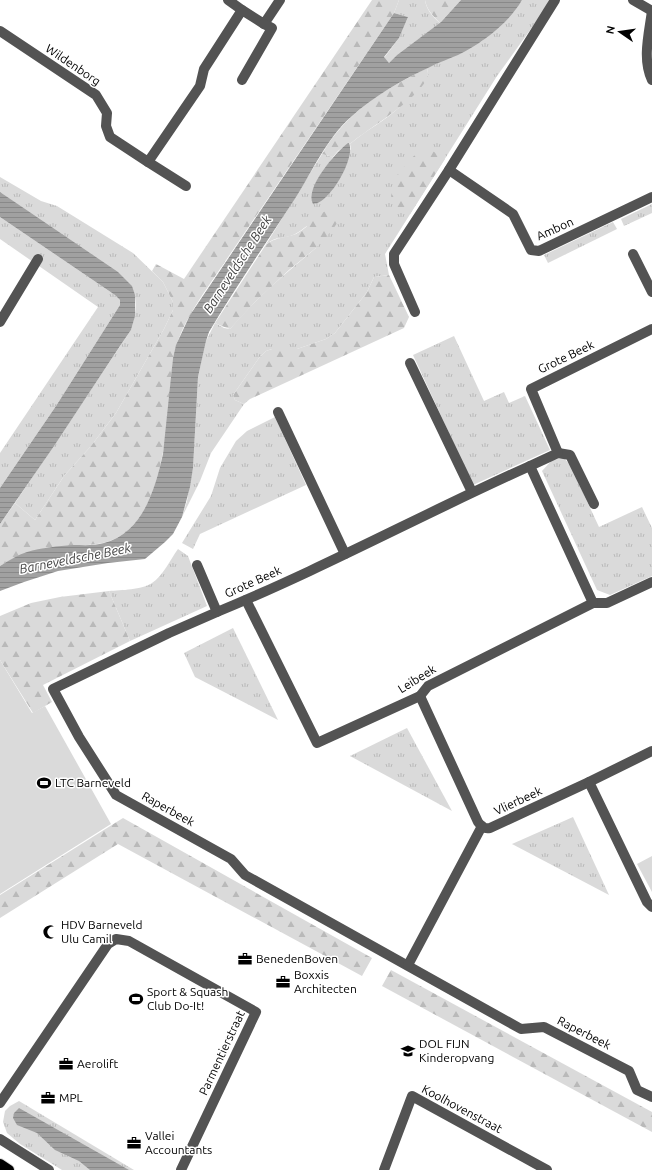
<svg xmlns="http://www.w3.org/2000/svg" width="652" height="1170" viewBox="0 0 652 1170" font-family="Ubuntu,sans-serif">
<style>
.grass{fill:url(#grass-tufts)}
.forest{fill:url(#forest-firs)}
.park{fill:#dadada}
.water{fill:url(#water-rules)}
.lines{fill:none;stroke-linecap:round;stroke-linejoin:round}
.major-casing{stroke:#dbdbdb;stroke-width:12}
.minor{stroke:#535353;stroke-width:10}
.major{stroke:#000;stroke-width:10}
.labels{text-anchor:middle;stroke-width:3;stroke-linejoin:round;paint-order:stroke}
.street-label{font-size:12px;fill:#000;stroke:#fff}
.poi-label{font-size:12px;fill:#000;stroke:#fff;text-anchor:start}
.water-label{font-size:13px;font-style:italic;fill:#424242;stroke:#fff}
</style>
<defs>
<pattern id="grass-tufts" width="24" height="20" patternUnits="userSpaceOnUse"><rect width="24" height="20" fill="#dadada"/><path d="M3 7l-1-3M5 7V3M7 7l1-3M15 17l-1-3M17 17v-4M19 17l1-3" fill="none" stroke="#b9b9b9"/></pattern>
<pattern id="forest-firs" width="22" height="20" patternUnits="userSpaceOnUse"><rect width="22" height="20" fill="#dadada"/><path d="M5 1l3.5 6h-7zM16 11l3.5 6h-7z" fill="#b9b9b9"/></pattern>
<pattern id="water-rules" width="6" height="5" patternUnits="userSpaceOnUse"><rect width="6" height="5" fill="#a1a1a1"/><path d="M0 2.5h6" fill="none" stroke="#898989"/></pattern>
</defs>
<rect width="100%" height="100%" fill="#fff"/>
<g class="grass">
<path d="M399,0H425C426,9 433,17 440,23L397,55L389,63L384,58L399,38L408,17L394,13Z"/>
<path d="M522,0H549L543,12L497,76L385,254L389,275L374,277L367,292L335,333L326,339L297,349H272L266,351L259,358L233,395L235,400L244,404L211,453L200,481L182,517L187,501L193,468L198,377L206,341L215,323L224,328L230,329C256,298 286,273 316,248L307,226C300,231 294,236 286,237C275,239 273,238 265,246L322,154L333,157L316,182L313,204H315L319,201L351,149L350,144C366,130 385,121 401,106C411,97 419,85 428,75L427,68L482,41L508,18Z"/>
<path d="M0,177L41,201L57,206L133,253L163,282L173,302V310L164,329L116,413L91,446L64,476L35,520L15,503L131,330C136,314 140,293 126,281L0,192Z"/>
<path d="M652,204V213L624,226L621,219Z"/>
<path d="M0,217L115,295L120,300V305L56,406L0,488V453L98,307L0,239Z"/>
<path d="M613,222L617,229L548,263L544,255Z"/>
<path d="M454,336L484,401L504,392L509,403L525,396L550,450L473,485L413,355Z"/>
<path d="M275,417L306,485L200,534L193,549L182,543L211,496L220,468L236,441L247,431Z"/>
<path d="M564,458L570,465L599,527L642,507L652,528V576L610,595L597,590L542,471L552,460Z"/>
<path d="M178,549L188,556L207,606L130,641L109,591C121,590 142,590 152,583C163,576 170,560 178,549Z"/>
<path d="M233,628L278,720L195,677L184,653Z"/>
<path d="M407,728L452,811L350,756Z"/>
<path d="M573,817L609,895L512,844Z"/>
<path d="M19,1101L134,1170H62L20,1144L7,1133L3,1122L5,1111L10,1106Z"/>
</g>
<g class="forest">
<path d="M372,0H399L394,13L203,294C190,314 178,334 173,358C168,410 168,529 103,543C93,545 82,545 73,546C45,547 23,551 0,566V524L15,503L35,520L64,476L91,446L116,413L164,329L173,310V302L163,282L152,271L156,264L184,279Z"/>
<path d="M425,0H461L440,23C434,17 426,9 425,0Z"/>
<path d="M427,68C427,70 428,72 428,74C426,95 366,130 350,144L349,143L338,151L333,157L322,154C347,111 384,90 427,68Z"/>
<path d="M428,148L445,159L410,214L396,209L391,196L395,179L409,160L420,151Z"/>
<path d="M334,208L344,213L333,229L316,248L289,270L255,302L230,329L219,325L215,323L265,246C276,236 283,239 296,234C310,227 318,211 334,208Z"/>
<path d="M389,275L409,317L404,328L250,399L244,404L235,400L233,395L259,358L266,351L272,349H297L326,339L335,333L367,292L374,277Z"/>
<path d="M109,591L130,641L43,685L52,702L33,713L0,660V616L31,603L60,597Z"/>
<path d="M123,818L372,958L362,976L118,844L0,918V895Z"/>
<path d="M391,970L652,1112V1132L382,986Z"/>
</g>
<g class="park">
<path d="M0,660L32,713L45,706L111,824L0,894Z"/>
<path d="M652,856V892L637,864Z"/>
</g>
<g class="water">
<path d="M461,0H522C508,24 482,43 458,55C449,59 439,62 430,67C402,80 374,96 351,117C327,138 313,170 296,197C267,242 236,286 209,332L206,341L198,377L193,468L190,487L182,517L173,534L165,542L145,559L108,563L58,571L24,582L0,591V566C9,560 18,555 27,552C41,548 58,546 73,545C83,545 94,546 104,543C143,533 155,489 163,454L173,358L176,345L190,315L394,13L408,17L399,38L384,57L389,63L397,55L441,22Z"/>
<path d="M348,143H349C356,158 329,204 313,204C304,188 336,152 348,143Z"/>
<path d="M0,192L118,272L132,286L135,295V316L131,330L120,346L54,446L0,524V488L56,406L120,305V300L115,295L0,217Z"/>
<path d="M19,1108L129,1170H90L79,1161L55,1150L37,1133L17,1125L13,1118L14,1113Z"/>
</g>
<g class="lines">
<defs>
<path id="major" d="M0,1164L9,1170"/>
</defs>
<use href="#major" class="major-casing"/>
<g class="minor">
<path d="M228,0L242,10"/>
<path d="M633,0L652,11"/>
<path d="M652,11C649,34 642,59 652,80"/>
<path d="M0,31L96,95L107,113L106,126L110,137L148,162L200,86L204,69L242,10L264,24L280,0"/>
<path d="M242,80L272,28L264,24"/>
<path d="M148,162L186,186"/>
<path d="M449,170L513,214L531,250L539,251L652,197"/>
<path d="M633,254L652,292"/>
<path d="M415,312L394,264V254L449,170L555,0"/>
<path d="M0,322L38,259"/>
<path d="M410,363L472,492"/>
<path d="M278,412L345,554"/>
<path d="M558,453L570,455L594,504"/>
<path d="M197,565L217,612C324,568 425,513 530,466"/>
<path d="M246,600L317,743L420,696L428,686L593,603H607L652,582"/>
<path d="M593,603L530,466L558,453L531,389L652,329"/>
<path d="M217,612L169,633L53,689L79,737L116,795L231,859L245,875L521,1029L544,1027L629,1071L637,1090L652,1097"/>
<path d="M420,696L478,822C482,827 484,829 490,828L589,782L652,751"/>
<path d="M589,782L647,902L652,907"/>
<path d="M408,965L482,826"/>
<path d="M0,1103L108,944L116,939L129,941L256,1012L181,1170"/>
<path d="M0,1139L49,1170"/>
<path d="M384,1170L412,1096L547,1170"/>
</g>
<use href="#major" class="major"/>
</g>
<defs>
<symbol id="stadium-bare" viewBox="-9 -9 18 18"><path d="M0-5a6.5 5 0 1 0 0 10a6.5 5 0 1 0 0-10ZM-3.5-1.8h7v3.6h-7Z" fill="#000" stroke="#fff" stroke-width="2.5" paint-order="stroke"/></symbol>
<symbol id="mosque-bare" viewBox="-9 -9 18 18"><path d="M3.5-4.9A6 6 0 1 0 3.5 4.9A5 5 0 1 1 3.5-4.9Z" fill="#000" stroke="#fff" stroke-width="2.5" paint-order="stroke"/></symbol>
<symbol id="office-bare" viewBox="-9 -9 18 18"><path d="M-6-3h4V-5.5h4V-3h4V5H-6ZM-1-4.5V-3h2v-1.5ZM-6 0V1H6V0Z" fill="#000" stroke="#fff" stroke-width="2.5" paint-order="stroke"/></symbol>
<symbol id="school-bare" viewBox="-9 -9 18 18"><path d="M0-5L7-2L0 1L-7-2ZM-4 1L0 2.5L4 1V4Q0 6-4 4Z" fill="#000" stroke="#fff" stroke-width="2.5" paint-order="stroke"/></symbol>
</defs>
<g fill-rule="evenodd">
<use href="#stadium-bare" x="34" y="773" width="20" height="20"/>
<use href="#mosque-bare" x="40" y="922" width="20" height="20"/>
<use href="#office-bare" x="235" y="949" width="20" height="20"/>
<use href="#office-bare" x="273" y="972" width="20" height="20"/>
<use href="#stadium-bare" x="126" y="989" width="20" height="20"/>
<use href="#school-bare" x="398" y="1041" width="20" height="20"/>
<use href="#office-bare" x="56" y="1054" width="20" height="20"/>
<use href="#office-bare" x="38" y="1088" width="20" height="20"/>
<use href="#office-bare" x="124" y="1133" width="20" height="20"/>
</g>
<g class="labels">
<g class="street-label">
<text transform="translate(73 65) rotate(34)" y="4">Wildenborg</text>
<text transform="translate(555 229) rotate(-24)" y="4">Ambon</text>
<text transform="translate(566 357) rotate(-26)" y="4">Grote Beek</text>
<text transform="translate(253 582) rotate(-24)" y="4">Grote Beek</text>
<text transform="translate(417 679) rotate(-32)" y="4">Leibeek</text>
<text transform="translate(518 801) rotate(-25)" y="4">Vlierbeek</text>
<text transform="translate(168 809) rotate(29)" y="4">Raperbeek</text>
<text transform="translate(584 1033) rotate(27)" y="4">Raperbeek</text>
<text transform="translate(222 1053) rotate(-65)" y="4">Parmentierstraat</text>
<text transform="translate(462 1109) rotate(28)" y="4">Koolhovenstraat</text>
</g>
<g class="poi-label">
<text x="55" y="787">LTC Barneveld</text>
<text x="61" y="929">HDV Barneveld<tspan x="61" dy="14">Ulu Camil</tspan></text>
<text x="256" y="963">BenedenBoven</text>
<text x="294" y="979">Boxxis<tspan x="294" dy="14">Architecten</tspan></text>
<text x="147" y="996">Sport &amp; Squash<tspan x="147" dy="14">Club Do-It!</tspan></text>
<text x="419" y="1048">DOL FIJN<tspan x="419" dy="14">Kinderopvang</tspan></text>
<text x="77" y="1068">Aerolift</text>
<text x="59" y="1102">MPL</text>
<text x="145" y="1140">Vallei<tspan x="145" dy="14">Accountants</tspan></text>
</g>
<g class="water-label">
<text transform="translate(237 264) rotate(-57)" y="5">Barneveldsche Beek</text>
<text transform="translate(75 558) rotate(-11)" y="5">Barneveldsche Beek</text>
</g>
</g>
<g transform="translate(620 32) rotate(283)" stroke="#ffffff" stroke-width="3" paint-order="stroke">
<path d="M0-3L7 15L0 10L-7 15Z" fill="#000000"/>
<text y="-6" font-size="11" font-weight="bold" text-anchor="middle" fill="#000000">N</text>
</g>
</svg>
